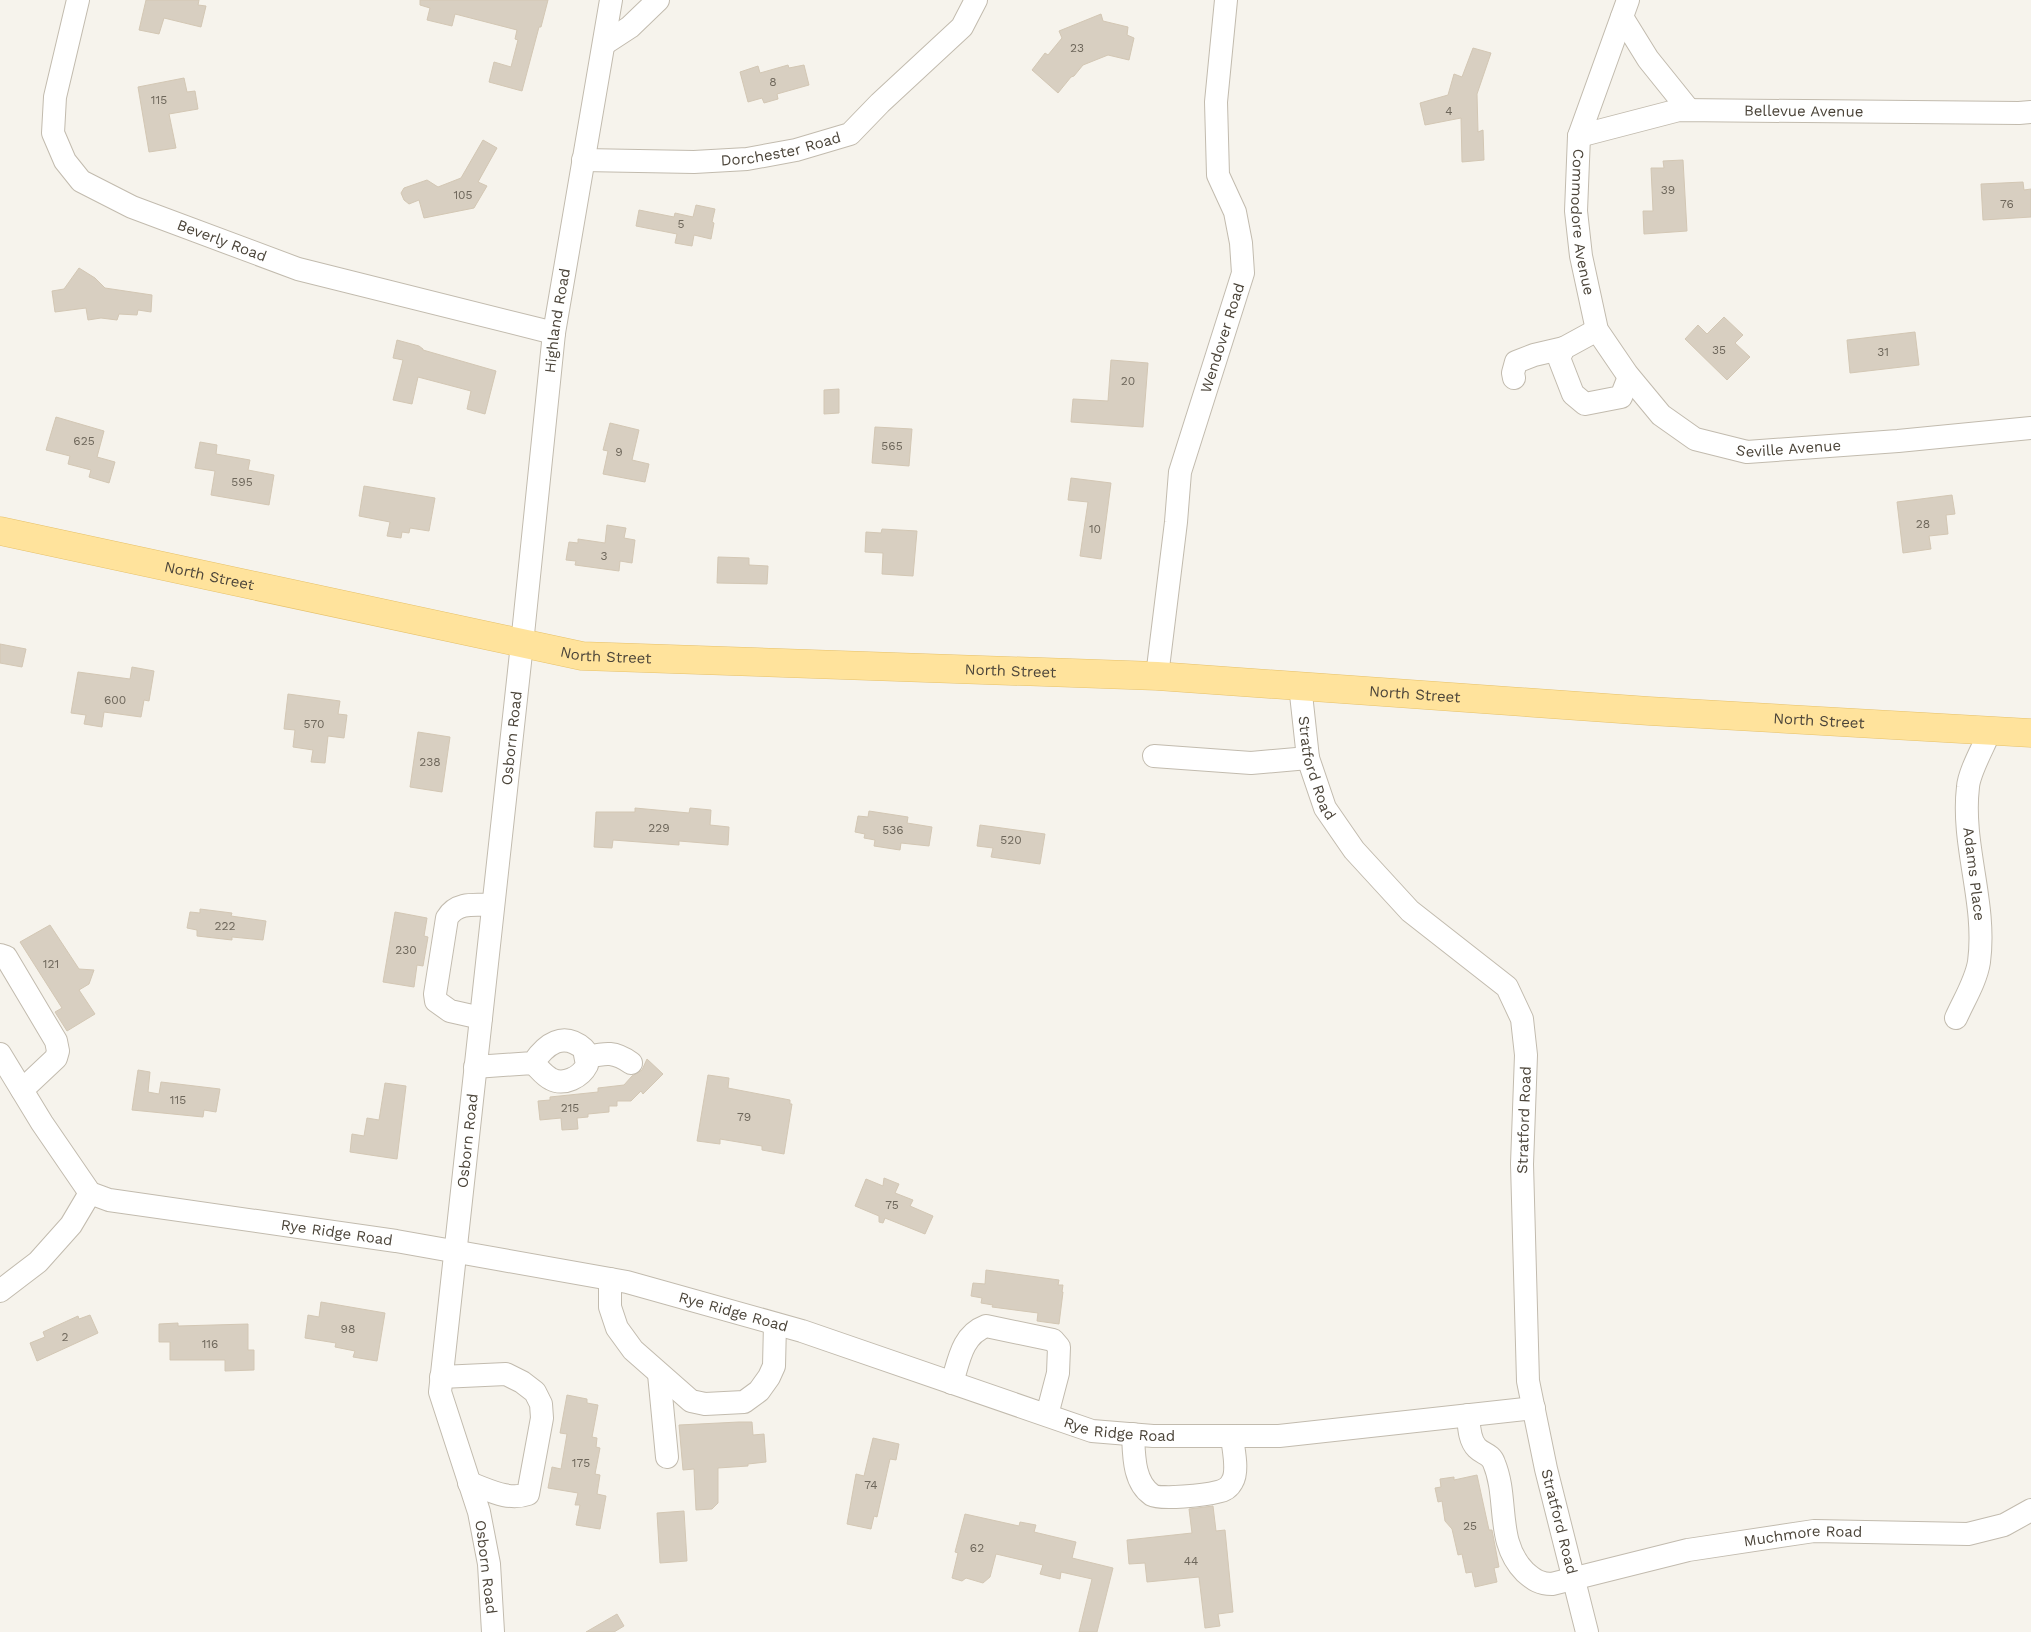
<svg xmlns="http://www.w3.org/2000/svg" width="2031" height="1632" viewBox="0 0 2031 1632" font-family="'Work Sans',sans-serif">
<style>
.building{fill:#d8cfc1;stroke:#d3c7b4}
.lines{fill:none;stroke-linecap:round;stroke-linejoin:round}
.minor-casing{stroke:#c2bbae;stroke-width:24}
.major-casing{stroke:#e6c16a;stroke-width:29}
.minor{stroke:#fff;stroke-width:22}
.major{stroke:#ffe39c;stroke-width:28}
.labels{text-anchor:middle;stroke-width:4;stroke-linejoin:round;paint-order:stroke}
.number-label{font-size:12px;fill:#6e675b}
.street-label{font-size:15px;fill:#4b4439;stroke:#fff}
</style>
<rect width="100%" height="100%" fill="#f6f3ec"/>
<g class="building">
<path d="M146,0H199L198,5L206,6L201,27L164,18L159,34L139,30Z"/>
<path d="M420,0H548L541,27H539L522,91L489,82L494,62L511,67L518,40L515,39L517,30L455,14L452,26L427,20L430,8L420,5Z"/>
<path d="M1101,14L1103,21L1128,27L1127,35L1134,38L1129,60L1108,55L1083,65L1074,76L1071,77L1058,93L1032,70L1045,53L1048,55L1062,38L1059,31Z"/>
<path d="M1473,48L1491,53L1477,94L1478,132L1483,130L1484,160L1462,162L1461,118L1425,125L1420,103L1448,95L1454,74L1462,77Z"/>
<path d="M788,65L789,68L804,65L809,85L777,94L778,99L764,103L762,98L748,102L740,72L758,66L760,73Z"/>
<path d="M184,78L187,92L195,91L198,109L169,114L176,148L149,152L138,87Z"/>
<path d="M483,140L497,148L478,182L487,186L474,208L424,218L419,200L409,204L404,200L401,193L404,188L427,180L438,187L461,178Z"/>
<path d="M1683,160L1687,231L1644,234L1643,211H1653L1651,168H1664L1663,161Z"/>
<path d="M2023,182L2024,190L2031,189V217L1983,220L1981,184Z"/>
<path d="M696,205L715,209L712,222L714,223L711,239L694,235L692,246L675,243L677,234L636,226L639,210L674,217L675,213L693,217Z"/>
<path d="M79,268L95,278L105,288L152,295L151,312L138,310L137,315L119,314L117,320L101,318L88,320L86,308L55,312L52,291L64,289Z"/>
<path d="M1724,317L1743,335L1735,343L1750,357L1727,380L1685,339L1698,325L1707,334Z"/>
<path d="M1915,332L1919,365L1850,373L1847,340Z"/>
<path d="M397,340L419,346L423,349V350L496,371L485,414L467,409L471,391L418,377L412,404L393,400L403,360L393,358Z"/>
<path d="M1111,360L1148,363L1143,427L1071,422L1073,399L1108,401Z"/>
<path d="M839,389V413L824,414V390Z"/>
<path d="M56,417L104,431L97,457L115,462L109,483L89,477L91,470L68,464L70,456L46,450Z"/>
<path d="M610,423L639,430L632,460L649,464L645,482L603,474L608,451L603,450Z"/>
<path d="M875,427L912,429L909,466L872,463Z"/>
<path d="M200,442L217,445L216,454L250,460L248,470L274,475L269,505L211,495L215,471L195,468Z"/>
<path d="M1071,478L1111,483L1101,559L1080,556L1088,502L1068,500Z"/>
<path d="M364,486L435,498L429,531L410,528L409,533L402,532L401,538L387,536L390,522L359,516Z"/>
<path d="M1952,495L1955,514L1946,515L1948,534L1929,536L1931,549L1903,553L1897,502Z"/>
<path d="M607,525L626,528L624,538L635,540L632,563L620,561L619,571L575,565L576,561L566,560L569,542L578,543V539L605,543Z"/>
<path d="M882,529L917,531L913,576L882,574L883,553L865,552L866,532L881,533Z"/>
<path d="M718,557L749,558V565L768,566L767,584L717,583Z"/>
<path d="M0,644L26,649L22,667L0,663Z"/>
<path d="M132,667L154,671L149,701L144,700L141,717L104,712L102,727L84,724L86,715L71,713L78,672L130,679Z"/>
<path d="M288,694L340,701L338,714L347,715L344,738L328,736L325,763L311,762L313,750L293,747L295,730L284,729Z"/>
<path d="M418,732L450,737L442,792L410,787Z"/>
<path d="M635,808L689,813L690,808L711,810L710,825L729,827L728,845L679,841V845L613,840L612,848L594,847L596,812H635Z"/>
<path d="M869,811L908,817L907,823L932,827L929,846L901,843L900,850L874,846L875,840L864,838L865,834L855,832L858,816L868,817Z"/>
<path d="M980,825L1045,834L1040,864L991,857L993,848L977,846Z"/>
<path d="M200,909L232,913L231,916L266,921L263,940L232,937V940L197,936V930L187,928L190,912L200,913Z"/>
<path d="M395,912L427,918L424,936L428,937L423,966L417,965L414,987L383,982Z"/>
<path d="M50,925L79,969L94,970L89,984L79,990L95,1014L67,1031L55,1012L62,1008L20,942Z"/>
<path d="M647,1059L663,1074L643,1094L641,1091L631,1101H617V1106H609V1112L588,1114V1117L577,1118L578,1129L562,1130L561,1118L540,1120L538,1101L550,1100V1097L598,1092V1088L624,1085L632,1076L642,1070Z"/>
<path d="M138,1070L150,1072L148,1092L159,1094L161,1082L220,1089L216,1112L204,1110L203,1117L132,1110Z"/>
<path d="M708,1075L729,1078L728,1088L790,1100V1104H792L784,1154L762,1150V1146L720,1139V1144L697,1141Z"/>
<path d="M385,1083L406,1086L397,1159L350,1152L352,1134L364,1136L367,1118L379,1120Z"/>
<path d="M884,1178L899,1184L895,1193L913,1200L910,1206L933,1216L925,1234L885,1218L883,1223L879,1222V1216L855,1206L866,1179L883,1186Z"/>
<path d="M986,1270L1059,1280L1058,1285H1063L1062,1292H1063L1059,1324L1037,1321L1038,1313L992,1307L993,1305L981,1303L982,1298L971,1296L973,1283L985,1284Z"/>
<path d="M321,1302L385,1313L377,1361L353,1357L355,1351L335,1347L336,1343L305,1338L308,1315L319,1317Z"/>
<path d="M90,1315L98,1333L37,1361L30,1343L45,1337L43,1332L78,1316L79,1319Z"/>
<path d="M178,1323V1326L248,1324V1350H254V1370L225,1371V1360H170V1342H159V1324Z"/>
<path d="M567,1395L587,1399V1403L598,1405L592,1437L597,1438L596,1447L600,1448L595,1474L600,1475L597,1494L606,1496L600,1529L576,1525L580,1505H575L578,1493L548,1488L552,1467L561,1469L567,1434L560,1433Z"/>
<path d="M739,1422H752L753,1435L764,1434L766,1462L748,1464V1466L718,1468V1503L712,1509L696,1510L694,1469L683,1470L679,1425Z"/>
<path d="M873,1438L899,1444L896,1460L890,1459L877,1517L874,1516L871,1529L847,1524L856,1474L864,1476Z"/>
<path d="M1477,1475L1489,1530H1492L1499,1567L1494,1568L1497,1582L1475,1587L1472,1572L1466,1573L1462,1554L1458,1555L1452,1529L1445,1521L1442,1501L1438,1502L1435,1488L1441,1487L1440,1479L1454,1477V1480Z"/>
<path d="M1213,1506L1216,1531L1225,1530L1233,1612L1218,1614L1220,1626L1205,1628L1199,1577L1147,1582L1145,1563L1129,1564L1127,1540L1192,1533L1189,1509Z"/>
<path d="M684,1511L687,1561L660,1563L657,1513Z"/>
<path d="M965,1514L1019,1526L1020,1522L1036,1525L1034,1532L1076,1542L1072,1558L1113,1568L1097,1632H1079L1092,1579L1061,1572L1060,1579L1040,1574L1043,1565L996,1554L990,1577L983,1583L966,1578L962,1581L952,1578L958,1553L955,1552Z"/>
<path d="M617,1614L624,1626L614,1632H586Z"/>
</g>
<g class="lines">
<defs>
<g id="minor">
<path id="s1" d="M78,0L55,97L53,133L65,161L81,181L132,207L298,269L554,333"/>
<path id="s2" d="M1628,0L1579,136L1576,211L1581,256L1597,330L1627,374L1661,415L1695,439L1747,452L1898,441L2031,428"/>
<path d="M1622,17L1648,59L1689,110"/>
<path d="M604,44L630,27L658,0"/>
<path id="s3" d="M1579,136L1679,110L2019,113L2031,112"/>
<path id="s4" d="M583,160L694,162L747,159L796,150L850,134L880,103L962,27L976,0"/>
<path d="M1597,330L1564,348L1559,358L1573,394L1585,404L1621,397L1629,377"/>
<path d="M1514,378L1513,373L1516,362L1534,355L1564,348"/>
<path id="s5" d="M1157,676L1176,522L1180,472L1243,273L1241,243L1235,212L1218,175L1216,102L1226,0"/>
<path id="s6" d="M1300,685L1308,758L1325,808L1354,850L1410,911L1507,987L1522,1019L1526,1055L1522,1164L1528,1381L1546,1469L1587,1632"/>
<path d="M1154,756L1251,763L1308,758"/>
<path d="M0,955L6,957L56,1041L58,1051L56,1058L22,1090"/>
<path d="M481,1018L450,1011L436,1001L435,994L447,918C457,901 476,905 493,905"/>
<path d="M1956,1018C1964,1000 1976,981 1979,962C1987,903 1961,845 1968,787C1969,772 1984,746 1990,731"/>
<path id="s7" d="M0,1054L42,1123L90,1193L109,1200L396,1241L627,1282L802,1331L1092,1431L1153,1436H1279L1534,1408"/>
<path d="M586,1057C606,1053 614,1051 631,1063"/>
<path d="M475,1067L533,1063C539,1068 543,1075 551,1079C564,1086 581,1077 587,1065L584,1049C563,1031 546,1044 533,1063"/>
<path d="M610,1279V1307L617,1328L633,1350L691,1401L705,1404L744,1402L759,1391L769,1377L774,1366L775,1324"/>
<path d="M0,1291L38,1262L71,1225L90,1193"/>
<path d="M659,1374L667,1457"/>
<path d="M441,1377L506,1374L522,1382L535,1392L541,1404L542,1418L528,1494C508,1501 489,1490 469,1483"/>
<path d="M952,1383C959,1360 962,1335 986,1326L1053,1340L1059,1347L1058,1373L1047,1415"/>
<path id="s8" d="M1468,1415C1469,1426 1469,1440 1477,1448C1483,1454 1491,1454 1494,1463C1509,1499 1495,1542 1525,1572C1534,1580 1540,1584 1552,1584L1688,1550L1814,1531L1968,1534L2004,1525L2031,1510"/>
<path d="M1133,1434C1134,1454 1133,1482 1152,1495C1161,1500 1206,1495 1217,1492C1223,1491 1229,1488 1232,1482C1239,1471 1233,1449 1232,1436"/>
<path id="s9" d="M493,1632L489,1564L479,1512L440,1392L522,644L554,333L611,0"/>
</g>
<g id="major">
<path id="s10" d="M0,531L582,656L1157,676L1649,711L2031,733"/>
</g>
</defs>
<use href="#minor" class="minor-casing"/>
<use href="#major" class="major-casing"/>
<use href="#minor" class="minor"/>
<use href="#major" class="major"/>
</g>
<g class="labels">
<g class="number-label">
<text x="1077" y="52">23</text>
<text x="773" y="86">8</text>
<text x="159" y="104">115</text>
<text x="1449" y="115">4</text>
<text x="1668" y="194">39</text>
<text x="463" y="199">105</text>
<text x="2007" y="208">76</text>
<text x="681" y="228">5</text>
<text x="1719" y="354">35</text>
<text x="1883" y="356">31</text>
<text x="1128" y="385">20</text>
<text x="84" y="445">625</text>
<text x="892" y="450">565</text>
<text x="619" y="456">9</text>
<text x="242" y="486">595</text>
<text x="1923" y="528">28</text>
<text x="1095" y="533">10</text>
<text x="604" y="560">3</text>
<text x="115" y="704">600</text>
<text x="314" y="728">570</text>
<text x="430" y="766">238</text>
<text x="659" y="832">229</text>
<text x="893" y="834">536</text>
<text x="1011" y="844">520</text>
<text x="225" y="930">222</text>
<text x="406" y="954">230</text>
<text x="51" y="968">121</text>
<text x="178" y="1104">115</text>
<text x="570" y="1112">215</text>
<text x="744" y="1121">79</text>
<text x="892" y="1209">75</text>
<text x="348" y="1333">98</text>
<text x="65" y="1341">2</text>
<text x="210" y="1348">116</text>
<text x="581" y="1467">175</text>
<text x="871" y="1489">74</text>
<text x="1470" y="1530">25</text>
<text x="977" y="1552">62</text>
<text x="1191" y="1565">44</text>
</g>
<g class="street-label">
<text dy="5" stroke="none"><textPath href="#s3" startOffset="228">Bellevue Avenue</textPath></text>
<text dy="5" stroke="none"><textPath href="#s4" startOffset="199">Dorchester Road</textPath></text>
<text dy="5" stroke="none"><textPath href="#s2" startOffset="231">Commodore Avenue</textPath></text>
<text dy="5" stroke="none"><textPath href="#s1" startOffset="345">Beverly Road</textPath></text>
<text dy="5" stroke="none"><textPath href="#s9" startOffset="1325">Highland Road</textPath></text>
<text dy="5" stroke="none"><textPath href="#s5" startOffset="346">Wendover Road</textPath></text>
<text dy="5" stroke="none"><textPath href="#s2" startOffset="584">Seville Avenue</textPath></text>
<text dy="5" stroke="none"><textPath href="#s10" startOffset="214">North Street</textPath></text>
<text dy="5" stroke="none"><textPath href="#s10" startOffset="619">North Street</textPath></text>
<text dy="5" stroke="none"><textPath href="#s10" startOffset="1024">North Street</textPath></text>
<text dy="5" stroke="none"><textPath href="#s10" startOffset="1429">North Street</textPath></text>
<text dy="5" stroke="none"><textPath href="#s10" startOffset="1834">North Street</textPath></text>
<text dy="5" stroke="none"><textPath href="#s9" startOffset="905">Osborn Road</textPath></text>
<text dy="5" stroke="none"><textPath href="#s6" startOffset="85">Stratford Road</textPath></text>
<text transform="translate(1974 874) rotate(83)" y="5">Adams Place</text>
<text transform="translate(1524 1120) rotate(-88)" y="5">Stratford Road</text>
<text dy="5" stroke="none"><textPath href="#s9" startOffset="500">Osborn Road</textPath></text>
<text dy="5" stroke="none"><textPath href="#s7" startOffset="416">Rye Ridge Road</textPath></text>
<text dy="5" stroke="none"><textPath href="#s7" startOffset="821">Rye Ridge Road</textPath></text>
<text dy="5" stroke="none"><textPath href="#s7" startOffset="1226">Rye Ridge Road</textPath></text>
<text dy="5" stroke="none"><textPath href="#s6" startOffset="925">Stratford Road</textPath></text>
<text dy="5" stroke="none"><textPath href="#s8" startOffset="460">Muchmore Road</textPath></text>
<text transform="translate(486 1567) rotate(83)" y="5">Osborn Road</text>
</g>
</g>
</svg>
